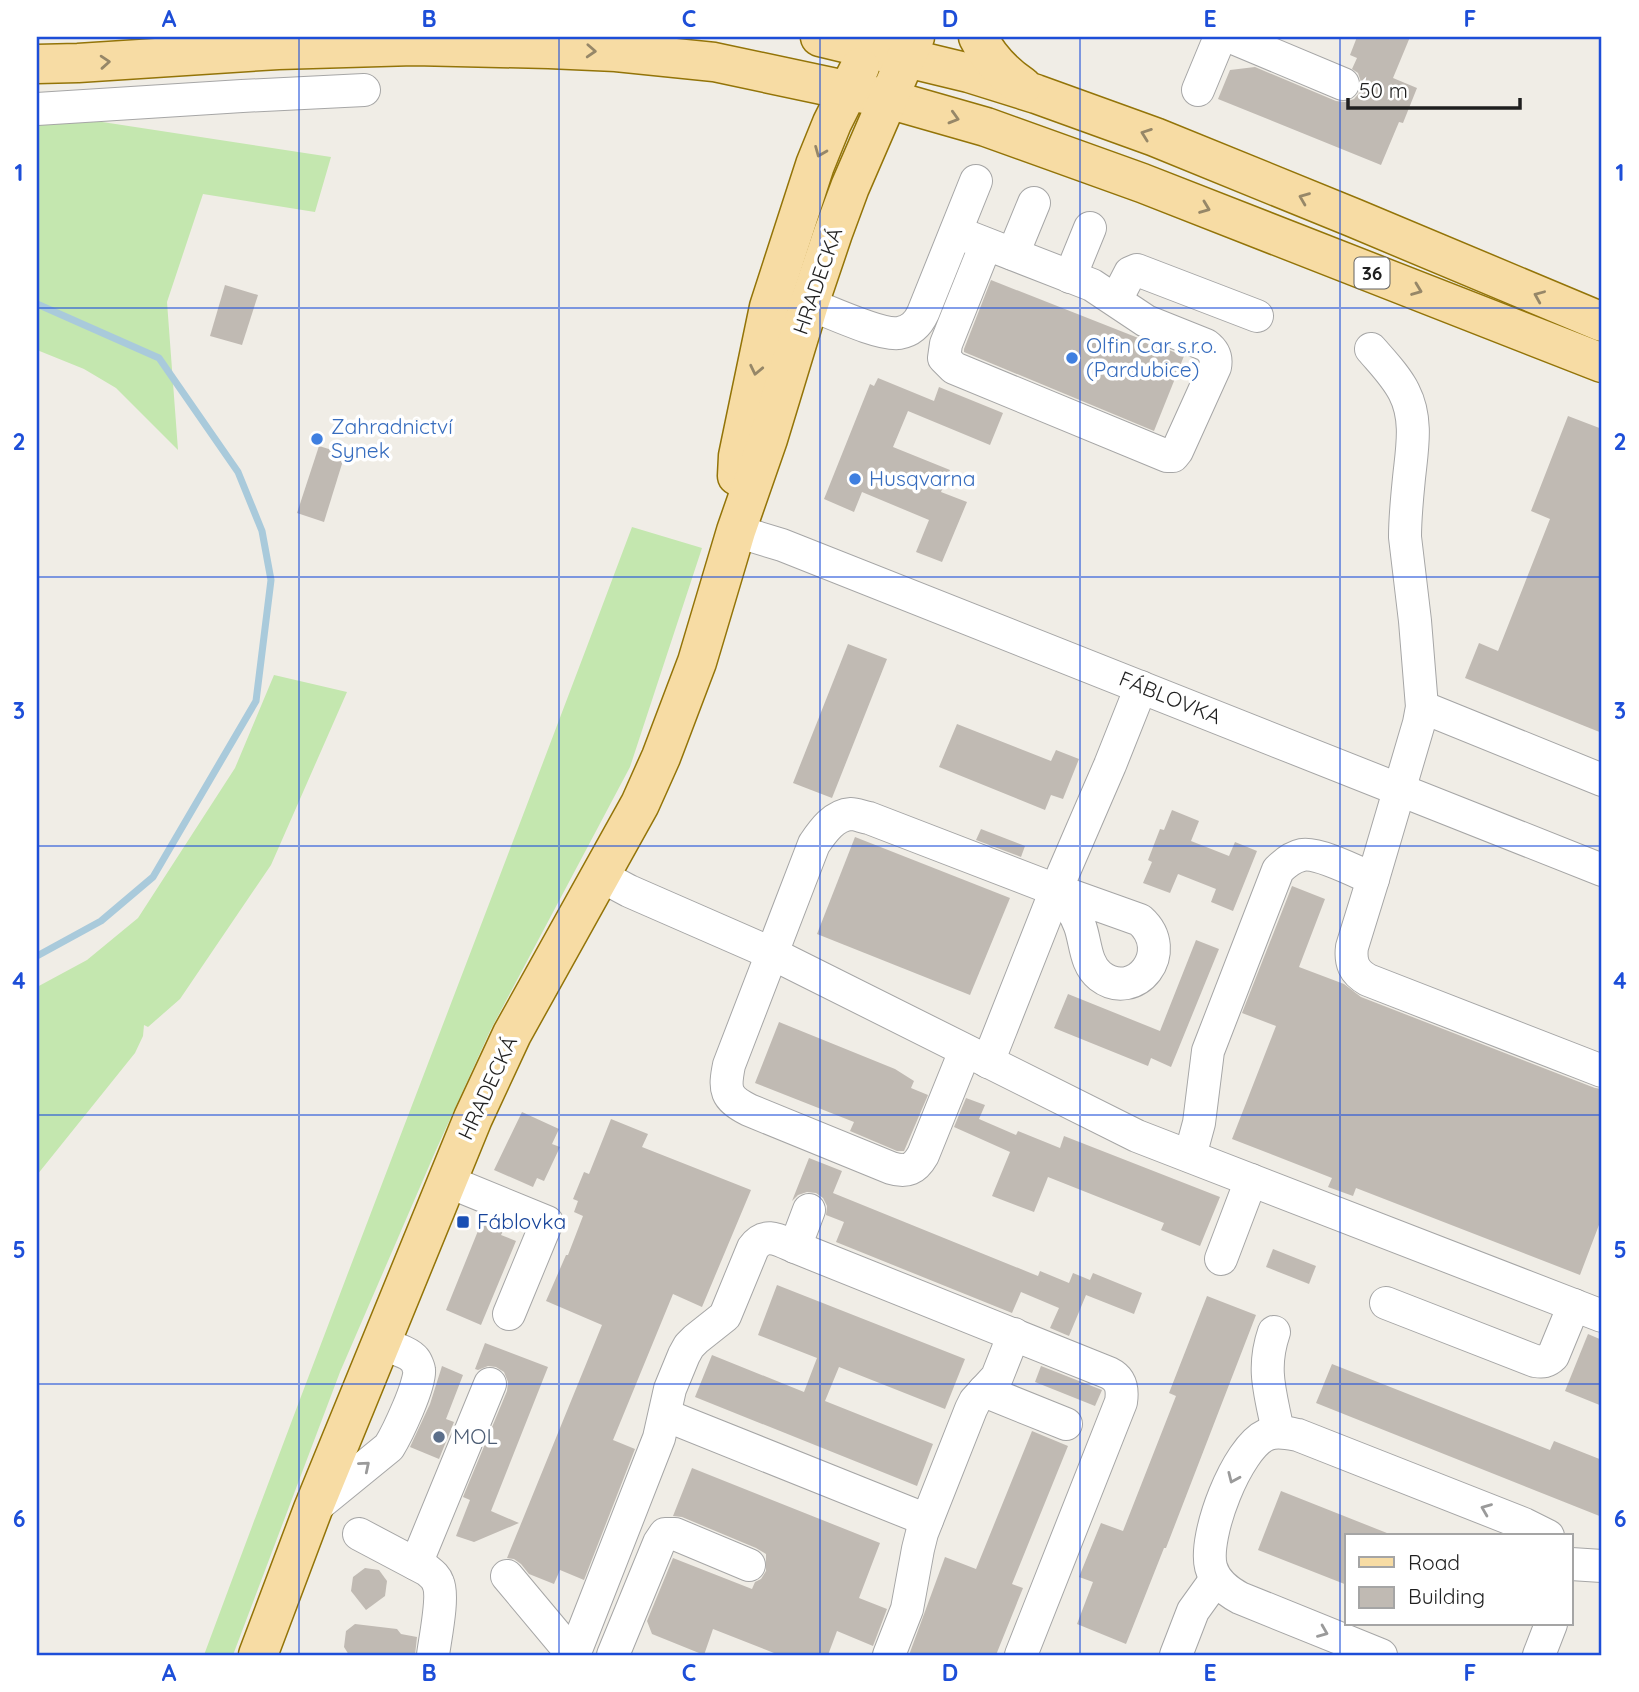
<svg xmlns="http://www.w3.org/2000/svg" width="1639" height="1692" viewBox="0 0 1639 1692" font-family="Quicksand,sans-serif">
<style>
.grass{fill:#c4e7af}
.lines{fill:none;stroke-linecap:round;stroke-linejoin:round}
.stream{stroke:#a9cadb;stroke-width:7}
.building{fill:#c0bab3}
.minor-casing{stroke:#a6a6a6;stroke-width:34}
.major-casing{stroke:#937408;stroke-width:41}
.minor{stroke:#fff;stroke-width:32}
.major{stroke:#f7dca4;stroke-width:38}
.oneway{stroke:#968768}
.oneway2{stroke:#9a9a9a}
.grid{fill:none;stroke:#1d4ed8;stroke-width:2;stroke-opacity:0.55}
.shop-dot{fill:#3f7fe0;stroke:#fff;stroke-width:2.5}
.transit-dot{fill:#1a4fb4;stroke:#fff;stroke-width:2.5}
.service-dot{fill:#5c6f8a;stroke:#fff;stroke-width:2.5}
.labels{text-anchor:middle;stroke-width:7;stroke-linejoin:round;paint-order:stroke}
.shield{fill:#fff;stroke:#626262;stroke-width:2}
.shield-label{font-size:19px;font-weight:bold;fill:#1f1f1f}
.street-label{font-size:21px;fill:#1f1f1f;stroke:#fff}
.shop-label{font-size:21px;fill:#366cbe;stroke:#fff;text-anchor:start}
.transit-label{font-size:21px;fill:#164399;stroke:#fff;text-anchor:start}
.service-label{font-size:21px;fill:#4e5e75;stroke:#fff;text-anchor:start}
.neatline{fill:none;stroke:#1d4ed8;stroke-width:2.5}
.grid-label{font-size:23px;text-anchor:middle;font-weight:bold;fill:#1d4ed8}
</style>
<rect width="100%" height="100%" fill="#f0ede6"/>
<g class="grass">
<path d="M37,112L331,157L315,212L203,194L167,302L178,450L116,388L84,369L37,350Z"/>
<path d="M632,527L702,548L630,767L490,1031L436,1150L340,1372L233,1655H204C344,1278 491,903 632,527Z"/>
<path d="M274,675L347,692L271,865L180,999L148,1027L144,1025L143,1036L135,1053L37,1175V987L87,960L138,918L235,768Z"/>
</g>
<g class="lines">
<path class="stream" d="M37,304L159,358L238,472L262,531L271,580L256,701L153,877L101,921L37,956"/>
</g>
<g class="building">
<path d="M1357,37H1410L1393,78L1417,88L1403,123L1399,122L1381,165L1218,99L1230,70L1255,67L1336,101L1345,102L1354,99L1360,92L1361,82L1358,73L1352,69L1357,58L1350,55Z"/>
<path d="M991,280L1184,356L1154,431L964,352V349Z"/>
<path d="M225,285L258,295L242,345L210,336Z"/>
<path d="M878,378L934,401L939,387L1003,413L990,445L908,411L893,447L950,470L941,492L967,502L942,562L916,552L929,520L862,492L854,512L824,499L870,384L874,386Z"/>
<path d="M1568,416L1602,429V733L1465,678L1479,643L1498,651L1550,519L1531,511Z"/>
<path d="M319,446L345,454L324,522L297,513Z"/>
<path d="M848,644L887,659L832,798L793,783Z"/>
<path d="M957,724L1051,761L1056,750L1079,759L1063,799L1051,795L1045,810L939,767Z"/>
<path d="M1172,810L1199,821L1191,841L1229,856L1235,842L1257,851L1233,911L1211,902L1216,889L1178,874L1170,893L1143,883L1152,862L1148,860L1160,829L1164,830Z"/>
<path d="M981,829L1025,846L1021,857L976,840Z"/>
<path d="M855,837L1010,898L970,995L817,934Z"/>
<path d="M1292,886L1325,899L1299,967L1344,984L1361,997L1595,1088L1602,1089V1217L1580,1275L1356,1188L1353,1196L1328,1187L1332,1178L1232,1139L1276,1026L1242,1013Z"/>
<path d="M1196,940L1219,949L1171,1067L1151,1058L1148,1066L1054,1028L1068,994L1160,1031Z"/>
<path d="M779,1022L895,1069L914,1081L911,1088L928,1095L904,1151H897L850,1131L854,1122L755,1083Z"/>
<path d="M966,1098L985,1105L979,1119L1016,1135L1018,1131L1060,1148L1064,1136L1220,1197L1200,1246L1161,1230L1164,1223L1048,1177L1034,1212L992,1196L1010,1152L954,1127Z"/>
<path d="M522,1112L559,1129L552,1144L560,1147L544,1181L537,1178L533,1187L494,1170Z"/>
<path d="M611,1119L648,1134L642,1147L751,1190L702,1307L673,1294L613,1440L635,1449L584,1580L560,1570L554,1584L529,1574L521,1564L514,1559L507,1558L602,1325L546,1301L566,1255H568L583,1216L574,1212L578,1201L573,1199L584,1172L589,1174Z"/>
<path d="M809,1158L842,1171L833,1193L1038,1276L1040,1271L1069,1283L1073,1273L1090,1280L1093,1273L1142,1293L1134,1314L1086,1295L1069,1336L1050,1328L1059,1308L1021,1292L1012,1313L836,1242L844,1222L826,1215L827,1206L823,1198L816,1193L807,1192L798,1195L792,1201Z"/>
<path d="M484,1216L506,1225L501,1235L516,1241L481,1325L446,1310Z"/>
<path d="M1273,1249L1316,1266L1309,1284L1266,1267Z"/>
<path d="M777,1285L965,1359L945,1409L839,1367L825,1401L933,1444L917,1486L695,1397L712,1355L804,1392L817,1358L758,1335Z"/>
<path d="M1207,1296L1256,1315L1166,1548H1164L1126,1644L1077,1624L1093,1582L1079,1577L1101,1523L1123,1531L1176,1396L1169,1393Z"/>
<path d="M1588,1334L1602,1340V1406L1565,1391Z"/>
<path d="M485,1343L548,1367L491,1511L519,1523L474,1542L456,1536L470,1500L463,1497L507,1391L508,1382L504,1372L496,1367L488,1366L478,1370L475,1369Z"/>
<path d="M1332,1364L1550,1450L1554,1441L1602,1460V1517L1316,1403Z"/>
<path d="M442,1366L463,1375L446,1419L454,1422L439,1459L410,1447L430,1404Z"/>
<path d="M1041,1366L1102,1390L1095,1406L1035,1382Z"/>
<path d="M1032,1431L1068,1446L1012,1584L1023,1588L996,1655H909L945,1557L976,1569Z"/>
<path d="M692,1468L880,1543L859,1598L887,1609L873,1646L837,1631L828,1655H779L713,1629L704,1655L652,1634L647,1621L673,1558L752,1589L755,1582L761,1579L766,1571V1554L756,1548L682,1517L673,1516Z"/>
<path d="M1281,1491L1392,1535V1536H1347V1585L1258,1550Z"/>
<path d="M365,1568L379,1570L387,1581L385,1596L366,1610L351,1591L353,1577Z"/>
<path d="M355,1624L397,1629L401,1634L417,1637L415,1655H349L344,1647L346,1631Z"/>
</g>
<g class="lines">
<defs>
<g id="minor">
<path d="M1231,37L1343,84"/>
<path d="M1198,90L1220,37"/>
<path d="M37,109L242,96L364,90"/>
<path d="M956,232L1092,285L1146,321L1206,345C1214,351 1217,357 1215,367L1177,451L1173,456H1167L954,368L944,358L946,344L986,244"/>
<path d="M1013,254L1034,203"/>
<path d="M1070,277L1090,228"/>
<path d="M1116,300L1130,273L1137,270L1257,316"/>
<path d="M809,304C828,311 881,336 899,333C911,331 918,324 923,313L976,181"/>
<path d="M736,531L782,545L1602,870"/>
<path d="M1422,707L1602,780"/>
<path d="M601,876L629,891L771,953L1137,1136L1602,1316"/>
<path d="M1373,879L1352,947C1350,963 1354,972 1368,980L1602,1071"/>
<path d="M1056,890L1140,920C1176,952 1135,1003 1100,976C1085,964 1086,943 1080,926C1075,912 1067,901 1056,890Z"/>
<path d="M965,1051L923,1155C915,1169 907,1173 891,1168L749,1110C725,1098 724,1090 729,1065L814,844C823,831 834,815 851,814C856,814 863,817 869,818L1056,890"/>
<path d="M988,1062L1056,890L1110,765L1141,687"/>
<path d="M1190,1156L1199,1123L1208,1051L1278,870C1284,864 1292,857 1302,855C1318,852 1357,872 1373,879L1419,723L1422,707L1415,621L1405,537C1405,517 1407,498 1409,478C1412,449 1418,419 1404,392C1396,376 1383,363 1371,349"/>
<path d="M447,1181L547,1222L509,1314"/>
<path d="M795,1247L809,1210"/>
<path d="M1221,1259L1251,1180"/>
<path d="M1386,1303L1535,1361C1543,1362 1547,1362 1553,1356L1574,1305"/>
<path d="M1274,1332C1261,1370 1271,1394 1278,1432"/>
<path d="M984,1391L1066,1424"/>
<path d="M665,1415L927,1520"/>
<path d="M313,1509L389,1447C397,1434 421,1384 419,1370C419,1368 416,1361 415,1360C408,1351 391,1348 381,1344"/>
<path d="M359,1534L427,1570C432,1574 436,1577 438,1583C444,1596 435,1639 433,1655"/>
<path d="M416,1564L490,1384"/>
<path d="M1571,1564L1602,1566"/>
<path d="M507,1576L568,1649L575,1653"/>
<path d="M574,1655L659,1438L670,1389L684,1355L689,1346L696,1339L725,1316L753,1248C765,1231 779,1240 795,1247L1109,1373C1121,1379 1123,1389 1121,1402L1021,1655"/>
<path d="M613,1655L659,1543L665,1534H675L749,1565"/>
<path d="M889,1655L907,1609L918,1549L922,1533L971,1409L975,1401L997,1377L1014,1334"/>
<path d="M1176,1655L1193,1611L1216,1579"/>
<path d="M1381,1655L1240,1598C1227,1591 1215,1582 1211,1567C1203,1536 1237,1448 1266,1435C1276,1430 1288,1433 1298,1435L1524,1524L1548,1536"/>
<path d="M1539,1655L1551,1624"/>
</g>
<g id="major">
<path d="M820,37L969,73L1036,94L1155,137L1354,218L1602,322"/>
<path d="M978,37C988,57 1003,73 1022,86"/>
<path d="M37,64L78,63L278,50L414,46L549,49L616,52L714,62L888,99L986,127L1142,183L1602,363"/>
<path d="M737,476L738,456L769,307L815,165L832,123L860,67"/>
<path d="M258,1655L313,1509L473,1118L512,1034L640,804L661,757L697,662L736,531L768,439L809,304L833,233L850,187L915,37"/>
</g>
</defs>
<use href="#minor" class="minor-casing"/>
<use href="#major" class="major-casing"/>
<use href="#minor" class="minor"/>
<use href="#major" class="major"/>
</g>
<defs><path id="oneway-chevron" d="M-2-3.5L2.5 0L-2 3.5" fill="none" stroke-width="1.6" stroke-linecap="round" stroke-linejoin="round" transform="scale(1.75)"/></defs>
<g class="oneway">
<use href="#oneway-chevron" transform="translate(591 51) rotate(3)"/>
<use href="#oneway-chevron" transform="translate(105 62) rotate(-4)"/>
<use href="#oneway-chevron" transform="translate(954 118) rotate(16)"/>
<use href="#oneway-chevron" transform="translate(1146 134) rotate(-160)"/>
<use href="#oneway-chevron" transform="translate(820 152) rotate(112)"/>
<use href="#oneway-chevron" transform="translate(1304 198) rotate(-158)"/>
<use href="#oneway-chevron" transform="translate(1205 208) rotate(21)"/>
<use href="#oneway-chevron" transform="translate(1417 290) rotate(21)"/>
<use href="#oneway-chevron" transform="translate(1539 296) rotate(-157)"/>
<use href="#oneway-chevron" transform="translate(756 370) rotate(102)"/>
</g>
<g class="oneway2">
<use href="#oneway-chevron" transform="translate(365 1466) rotate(-40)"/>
<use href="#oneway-chevron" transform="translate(1233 1478) rotate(114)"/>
<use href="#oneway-chevron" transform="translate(1486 1509) rotate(-158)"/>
<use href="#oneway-chevron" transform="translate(1323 1632) rotate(22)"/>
</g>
<path class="grid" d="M299,37V1655M559,37V1655M820,37V1655M1080,37V1655M1340,37V1655M37,308H1602M37,577H1602M37,846H1602M37,1115H1602M37,1384H1602"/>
<g class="shop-dot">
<circle cx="1072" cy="358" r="7"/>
<circle cx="317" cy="439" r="7"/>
<circle cx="855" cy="479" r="7"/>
</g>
<rect class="transit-dot" x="456" y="1215" width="14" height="14" rx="3.5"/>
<circle class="service-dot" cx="439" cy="1437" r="7"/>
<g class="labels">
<rect class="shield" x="1354.5" y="257.5" width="35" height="31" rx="5"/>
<g class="shield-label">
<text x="1372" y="280">36</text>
</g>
<g class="street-label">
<text transform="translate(818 281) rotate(-71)" y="7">HRADECKÁ</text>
<text transform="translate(1170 698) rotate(22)" y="7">FÁBLOVKA</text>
<text transform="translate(488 1088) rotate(-65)" y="7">HRADECKÁ</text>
</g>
<g class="shop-label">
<text x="1086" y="353">Olfin Car s.r.o.<tspan x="1086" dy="24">(Pardubice)</tspan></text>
<text x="331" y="434">Zahradnictví<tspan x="331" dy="24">Synek</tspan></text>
<text x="869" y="486">Husqvarna</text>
</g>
<g class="transit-label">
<text x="477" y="1229">Fáblovka</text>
</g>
<g class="service-label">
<text x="453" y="1444">MOL</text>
</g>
</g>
<rect width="1639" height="1692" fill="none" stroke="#ffffff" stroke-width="77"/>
<rect x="1345" y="1534" width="228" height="91" fill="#ffffff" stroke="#a5a5a5" stroke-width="2"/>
<rect x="1359" y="1557" width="35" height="10" fill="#f7dca4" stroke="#a5a5a5" stroke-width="2"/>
<text x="1408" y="1570" font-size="21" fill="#1f1f1f">Road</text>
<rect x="1359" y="1587" width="35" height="21" fill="#c0bab3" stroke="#a5a5a5" stroke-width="2"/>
<text x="1408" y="1604" font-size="21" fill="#1f1f1f">Building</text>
<path d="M1348 98v10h172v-10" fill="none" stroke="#1f1f1f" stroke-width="3.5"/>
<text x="1359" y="98" font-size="21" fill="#1f1f1f" stroke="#ffffff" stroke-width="5" paint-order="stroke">50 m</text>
<rect x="38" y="38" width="1562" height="1616" class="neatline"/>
<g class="grid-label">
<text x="169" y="27">A</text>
<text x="429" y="27">B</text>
<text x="689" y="27">C</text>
<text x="950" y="27">D</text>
<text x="1210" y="27">E</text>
<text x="1470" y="27">F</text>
<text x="19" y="181">1</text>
<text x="1620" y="181">1</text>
<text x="19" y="450">2</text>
<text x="1620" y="450">2</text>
<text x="19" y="719">3</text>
<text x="1620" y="719">3</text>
<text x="19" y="989">4</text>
<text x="1620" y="989">4</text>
<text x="19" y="1258">5</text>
<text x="1620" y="1258">5</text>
<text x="19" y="1527">6</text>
<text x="1620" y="1527">6</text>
<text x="169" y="1681">A</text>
<text x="429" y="1681">B</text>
<text x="689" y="1681">C</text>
<text x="950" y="1681">D</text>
<text x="1210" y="1681">E</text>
<text x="1470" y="1681">F</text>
</g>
</svg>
